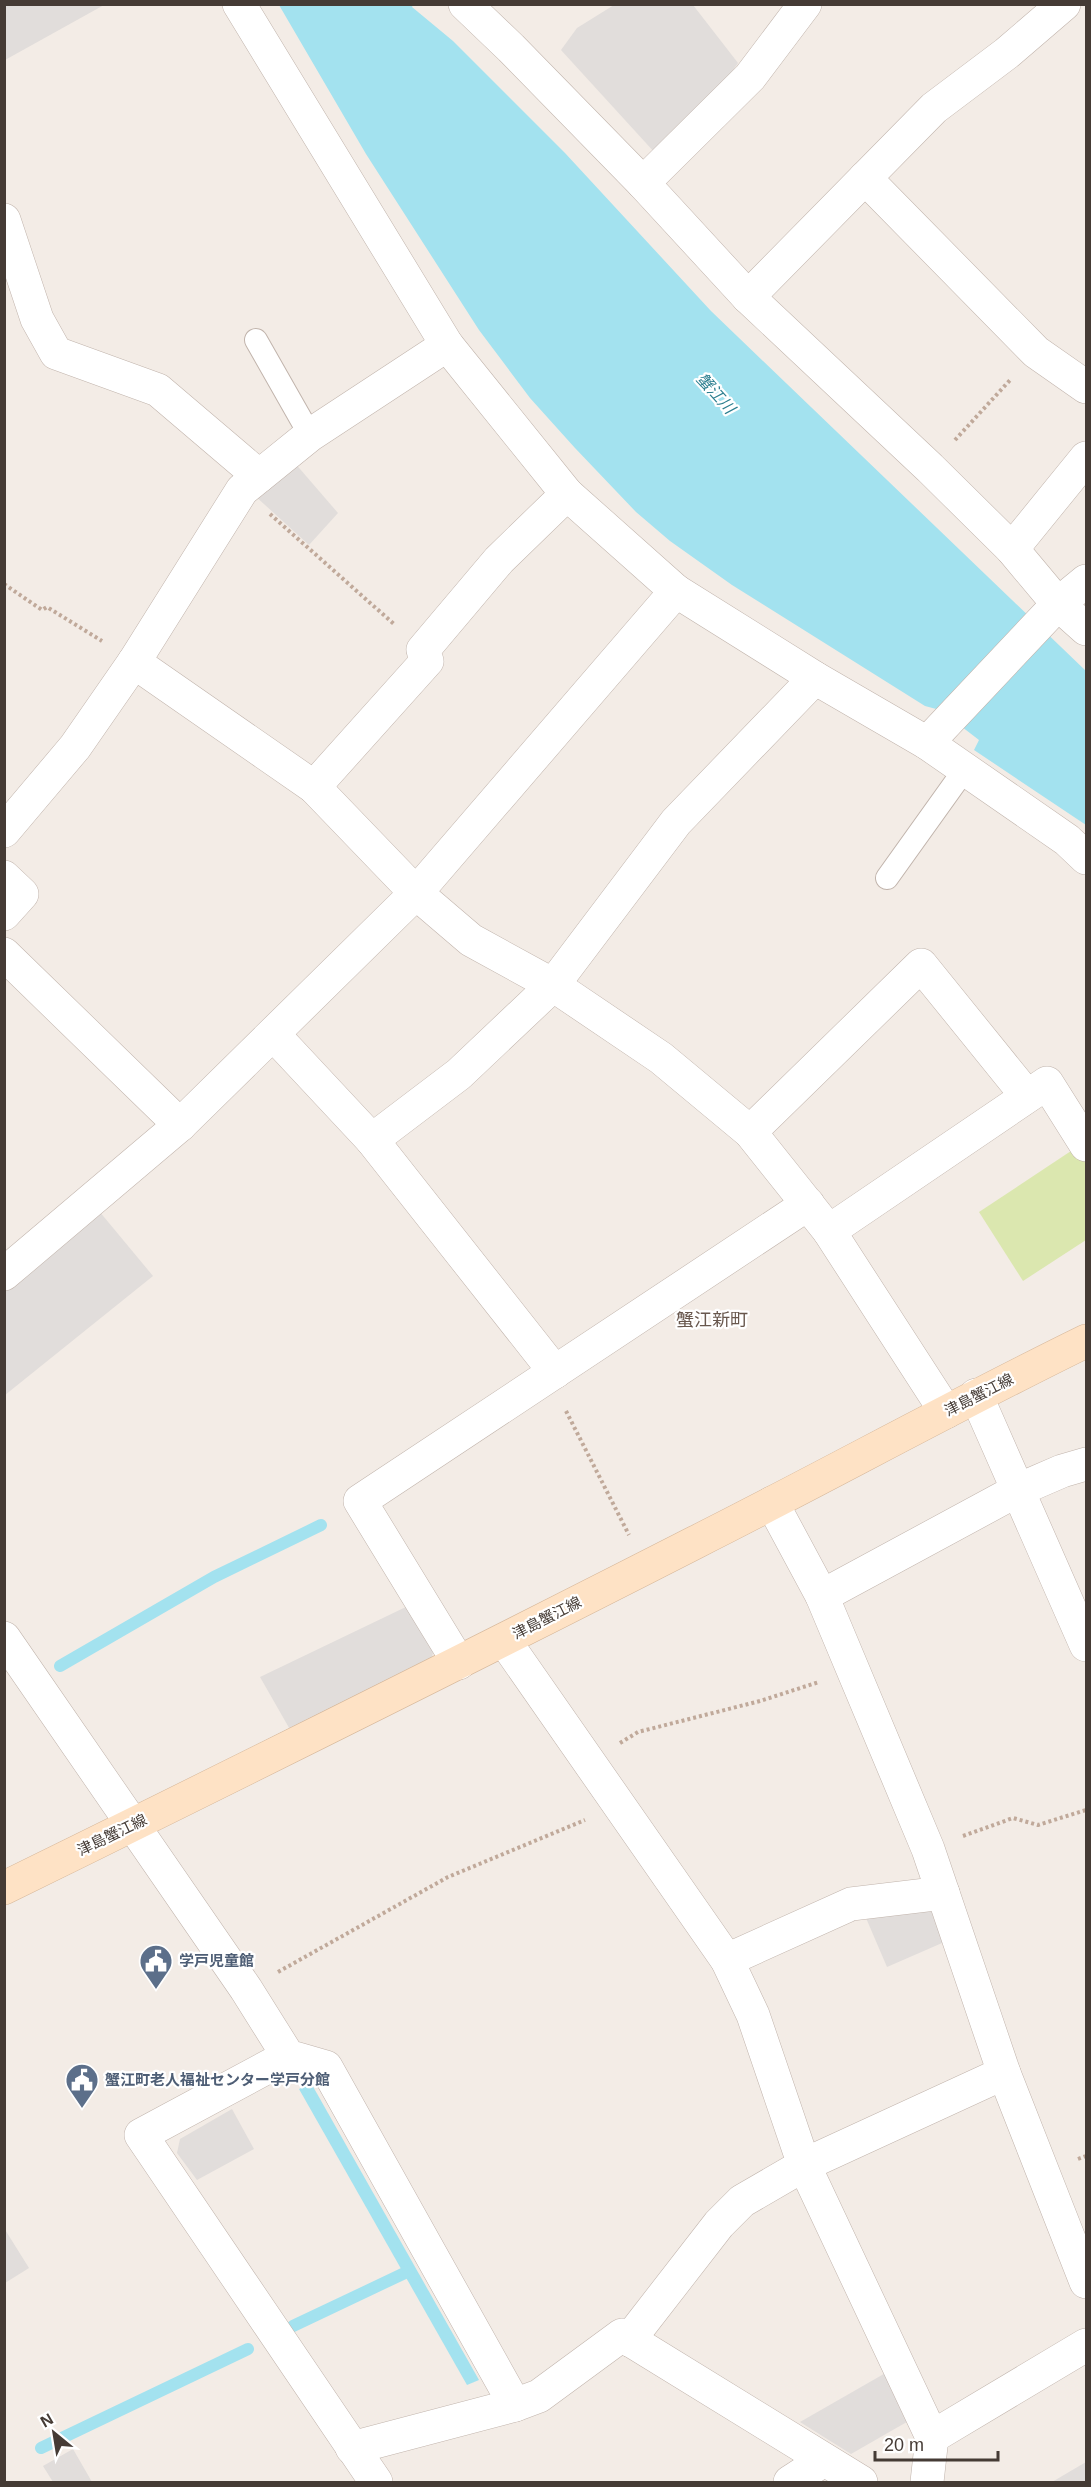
<svg xmlns="http://www.w3.org/2000/svg" width="1091" height="2487" viewBox="0 0 1091 2487" font-family="Helvetica,'Noto Sans JP',sans-serif">
<style>
.green{fill:#dbe7af}
.parking{fill:#e1dddb}
.water{fill:#a3e2ef}
.lines{fill:none;stroke-linecap:round;stroke-linejoin:round}
.stream{stroke:#a3e2ef;stroke-width:12}
.lane-casing{stroke:#c1b4ac;stroke-width:24}
.street-casing{stroke:#c1b4ac;stroke-width:34}
.secondary-casing{stroke:#d5b699;stroke-width:34}
.path{stroke:#c0a99a;stroke-width:4;stroke-dasharray:3 3;stroke-linecap:butt}
.lane{stroke:#fff;stroke-width:22}
.street{stroke:#fff;stroke-width:33}
.secondary{stroke:#fee2c5;stroke-width:33}
.labels{text-anchor:middle;stroke-width:4.5;stroke-linejoin:round;paint-order:stroke}
.street-label{font-size:15px;fill:#453b35;stroke:#fff}
.service-label{font-size:15px;font-weight:bold;fill:#4e5e75;stroke:#fff;text-anchor:start}
.water-label{font-size:16px;font-style:italic;fill:#2b7e8f;stroke:#fff}
.quarter-label{font-size:18px;fill:#68574d;stroke:#fff}
</style>
<rect width="100%" height="100%" fill="#f3ece6"/>
<path class="green" d="M1077,1147L1086,1163V1240L1023,1281L979,1212Z"/>
<g class="parking">
<path d="M5,4H104V5L5,60Z"/>
<path d="M614,5H693L738,63L705,110L656,154L561,50L577,28Z"/>
<path d="M294,462L338,513L309,545L253,494Z"/>
<path d="M99,1211L153,1276L5,1395V1289Z"/>
<path d="M410,1605L434,1646L431,1664L292,1733L260,1677Z"/>
<path d="M937,1903L949,1940L887,1967L863,1911Z"/>
<path d="M232,2109L254,2149L197,2180L177,2153L180,2139Z"/>
<path d="M4,2228L29,2268L5,2283H4Z"/>
<path d="M889,2371L912,2419L851,2454L800,2422Z"/>
<path d="M73,2449L92,2482H53L43,2466Z"/>
<path d="M1086,2462V2482H1052Z"/>
</g>
<g class="water">
<path d="M279,5H413L412,7L453,41L565,153L711,311L1086,671V825L974,750L979,740L940,710L925,706L732,585L670,541L636,512L575,448L530,398L479,330L366,154Z"/>
<path d="M311,2083L479,2380L467,2385L299,2089Z"/>
</g>
<g class="lines">
<g class="stream">
<path d="M60,1666L214,1577L321,1525"/>
<path d="M293,2326L409,2271"/>
<path d="M41,2448L248,2349"/>
</g>
<defs>
<g id="lane">
<path d="M256,340L310,435"/>
<path d="M887,878L965,769"/>
</g>
<g id="street">
<path d="M239,4L447,345L567,494L676,591L815,678L927,743L1067,840L1086,858"/>
<path d="M465,4L511,48L643,183L748,297L930,468L1012,549L1058,604L1086,629"/>
<path d="M865,178L1036,352L1086,387"/>
<path d="M643,183L750,77L805,4"/>
<path d="M4,220L37,319L56,353L158,390L259,476"/>
<path d="M748,297L934,108L1007,53L1064,4"/>
<path d="M1012,549L1086,458"/>
<path d="M134,662L314,787L416,893L471,940L553,985L661,1058L750,1132L829,1231L946,1412"/>
<path d="M927,743L1058,604L1086,581"/>
<path d="M314,787L427,661L423,650L499,560L567,494"/>
<path d="M4,831L75,747L134,662L242,490L310,435L447,345"/>
<path d="M4,877L22,894L4,914"/>
<path d="M4,954L180,1125"/>
<path d="M273,1034L372,1140L555,1372"/>
<path d="M750,1132L921,965L1027,1096"/>
<path d="M372,1140L459,1074L553,985L676,822L815,678"/>
<path d="M829,1231L1047,1083L1086,1145"/>
<path d="M4,1274L180,1125L416,893L676,591"/>
<path d="M976,1395L1086,1645"/>
<path d="M772,1503L822,1596L928,1849L1004,2073L1086,2282"/>
<path d="M822,1596L1018,1490L1062,1471L1086,1464"/>
<path d="M4,1638L246,1989L288,2056L326,2067L515,2405"/>
<path d="M504,1640L727,1960L753,2015L804,2165L932,2437L927,2482"/>
<path d="M459,1663L360,1501L808,1204"/>
<path d="M727,1960L851,1904L943,1893"/>
<path d="M288,2056L141,2135L376,2482"/>
<path d="M629,2340L719,2224L742,2201L804,2165L1004,2073"/>
<path d="M932,2437L1086,2345"/>
<path d="M352,2448L515,2405L539,2396L622,2335L861,2482"/>
<path d="M790,2482L824,2460"/>
</g>
<path id="secondary" d="M4,1888C236,1774 467,1659 696,1542C827,1476 955,1405 1086,1341"/>
</defs>
<use href="#lane" class="lane-casing"/>
<use href="#street" class="street-casing"/>
<use href="#secondary" class="secondary-casing"/>
<g class="path">
<path d="M955,440L1011,379"/>
<path d="M270,514L395,625"/>
<path d="M4,584L42,610L47,607L102,641"/>
<path d="M566,1411L629,1535"/>
<path d="M620,1743L638,1732L760,1701L819,1682"/>
<path d="M963,1836L1013,1818L1038,1825L1086,1810"/>
<path d="M278,1972L448,1877L585,1820"/>
<path d="M1078,2159L1086,2156"/>
</g>
<use href="#lane" class="lane"/>
<use href="#street" class="street"/>
<use href="#secondary" class="secondary"/>
</g>
<defs>
<symbol id="civic-pin" viewBox="-11 -11 22 30"><path d="M0 17L-7.5 6A9.5 9.5 0 1 1 7.5 6Z" fill="#5c6f8a" stroke="#fff"/><path d="M-.6-6.5H3V-4.5H.6V-3L4-1V1h2V6H-6V1h2V-1L-.6-3ZM-1.2 2.5V6h2.4V2.5Z" fill="#fff"/></symbol>
</defs>
<g fill-rule="evenodd">
<use href="#civic-pin" x="137" y="1942" width="38" height="52"/>
<use href="#civic-pin" x="63" y="2061" width="38" height="52"/>
</g>
<g class="labels">
<g class="street-label">
<text transform="translate(979 1395) rotate(-27)" y="5">津島蟹江線</text>
<text transform="translate(547 1618) rotate(-27)" y="5">津島蟹江線</text>
<text transform="translate(112 1835) rotate(-26)" y="5">津島蟹江線</text>
</g>
<g class="service-label">
<text x="179" y="1966">学戸児童館</text>
<text x="105" y="2085">蟹江町老人福祉センター学戸分館</text>
</g>
<g class="water-label">
<text transform="translate(716 393) rotate(48)" y="6">蟹江川</text>
</g>
<g class="quarter-label">
<text x="712" y="1326">蟹江新町</text>
</g>
</g>
<rect width="1091" height="2487" fill="none" stroke="#453b35" stroke-width="12"/>
<g transform="translate(54 2433) rotate(330)" stroke="#ffffff" stroke-width="4.5" paint-order="stroke">
<path d="M0-4.5L10 22L0 15L-10 22Z" fill="#453b35"/>
<text y="-9" font-size="16" font-weight="bold" text-anchor="middle" fill="#453b35">N</text>
</g>
<path d="M875 2451v9h123v-9" fill="none" stroke="#453b35" stroke-width="3"/>
<text x="884" y="2451" font-size="18" fill="#453b35" stroke="#ffffff" stroke-width="4.5" paint-order="stroke">20 m</text>
</svg>
